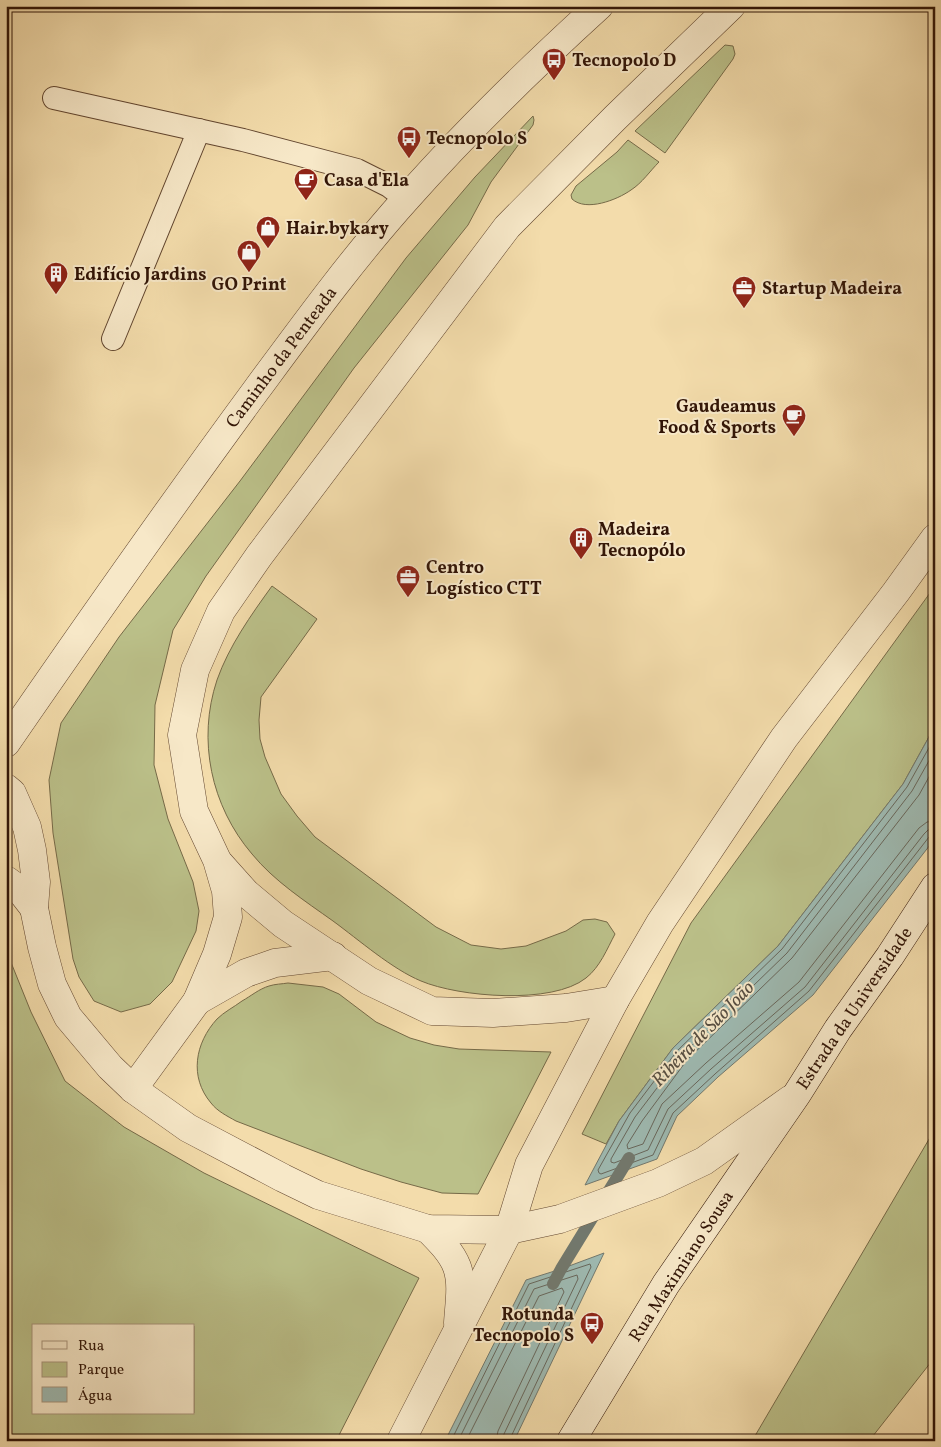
<svg xmlns="http://www.w3.org/2000/svg" width="941" height="1447" viewBox="0 0 941 1447" font-family="Vollkorn,serif">
<style>
.green{fill:#bbc089;stroke:#766a48;fill-rule:evenodd}
.water{fill:#9ebab2;stroke:#72786d}
.lines{fill:none;stroke-linecap:round;stroke-linejoin:round}
.shore{stroke:#68675c;stroke-width:1}
.stream{stroke:#72786d;stroke-width:12}
.service-casing{stroke:#62462f;stroke-width:24}
.minor-casing{stroke:#62462f;stroke-width:29}
.tertiary-casing{stroke:#62462f;stroke-width:29}
.secondary-casing{stroke:#311406;stroke-width:29}
.service{stroke:#f7e8c8;stroke-width:22}
.minor{stroke:#f7e8c8;stroke-width:28}
.tertiary{stroke:#f7e8c8;stroke-width:28}
.secondary{stroke:#f7e8c8;stroke-width:28}
.labels{text-anchor:middle;stroke-width:4;stroke-linejoin:round;paint-order:stroke}
.poi-label{font-size:18px;font-weight:bold;fill:#311406;stroke:#f7e8c8;text-anchor:start}
.street-label{font-size:18px;fill:#311406;stroke:#f7e8c8}
.water-label{font-size:19px;font-style:italic;fill:#574e42;stroke:#f7e8c8}
</style>
<rect width="100%" height="100%" fill="#f3dcab"/>
<filter id="stains"><feTurbulence type="fractalNoise" baseFrequency=".004" numOctaves="4"/><feColorMatrix values="0 0 0 0 .2 0 0 0 0 .09 0 0 0 0 .02 0 0 0 .5 -.17"/></filter>
<radialGradient id="worn" r=".72"><stop offset=".6" stop-color="#630" stop-opacity="0"/><stop offset="1" stop-color="#630" stop-opacity=".3"/></radialGradient>
<g class="green">
<path d="M725,45L733,46L735,54L733,59L665,153L635,131Z"/>
<path d="M533,116L534,120L533,125L491,182L468,225L354,368L206,576L173,630L155,705L154,765L168,819L193,882L199,911L196,931L172,982L150,1004L121,1012L94,1001L79,977L73,959L53,833L49,780L61,723L119,637L240,481L406,258L475,177Z"/>
<path d="M628,140L659,162C650,171 642,183 631,190C617,200 586,212 572,199L571,195L576,186L617,152Z"/>
<path d="M272,586L317,619L261,697L259,720L260,739L265,757L281,794L297,816L315,837L436,927L471,945L501,949L526,946L566,931L583,920L595,919L607,922L615,934C607,949 600,967 586,978C552,1005 459,997 421,981C392,969 359,940 333,921C305,901 274,881 252,854C211,806 197,740 217,680C229,646 251,615 272,586Z"/>
<path d="M935,586V726L903,784L778,946L673,1048L619,1121L606,1144L582,1134L691,923Z"/>
<path d="M6,950L31,1012L65,1081L124,1127L204,1173L419,1278L336,1441H6ZM34,1326H194V1413H34Z"/>
<path d="M288,983L323,987L339,994L376,1022L410,1038L434,1045L459,1049L551,1052L478,1194L442,1193L401,1182L361,1169L236,1121C227,1116 217,1111 211,1103C189,1077 195,1043 217,1019C224,1012 234,1007 242,1001C251,996 259,989 269,986C275,984 282,984 288,983Z"/>
<path d="M935,1129V1357L869,1441H752Z"/>
</g>
<g class="water">
<path d="M935,726V836L930,845L813,995L718,1077L677,1116L657,1159L585,1185L619,1121L673,1048L778,946L903,784Z"/>
<path d="M604,1253L514,1441H445L526,1280L561,1269Z"/>
</g>
<g class="lines">
<g class="shore">
<path d="M935,737L907,787L782,949L677,1051L630,1113L598,1170L599,1173L601,1174L653,1155L673,1113L715,1074L809,991L929,837L935,835"/>
<path d="M935,750L912,791L787,953L682,1055L635,1117L611,1159V1162L614,1163L648,1150L668,1109L711,1069L805,987L924,834L928,830L935,829"/>
<path d="M935,766L919,795L792,958L687,1060L642,1121L627,1145L628,1149L643,1144L662,1104L706,1063L799,982L919,828L927,822L935,821"/>
<path d="M451,1441L529,1284L590,1264L591,1267L509,1441"/>
<path d="M458,1441L534,1289L577,1275L578,1279L504,1434L503,1441"/>
<path d="M466,1441L539,1296L562,1288L564,1292L498,1431L496,1441"/>
</g>
<path class="stream" d="M553,1284L561,1269L629,1158"/>
<defs>
<g id="service">
<path d="M54,98L243,140L357,170L389,186L406,199"/>
<path d="M113,339L199,130"/>
</g>
<g id="minor">
<path d="M6,788L12,793L27,827L32,850L36,882L34,908L42,947L52,984L68,1017L110,1067L133,1089L188,1128L283,1178L318,1195L428,1229L509,1230L560,1219L658,1183L704,1161L791,1099"/>
<path d="M220,864L246,893L283,924L369,981L432,1011L493,1013L566,1008L615,1000"/>
<path d="M6,880L20,890L34,908"/>
<path d="M197,1001L246,973L275,963L333,956"/>
<path d="M133,1089L197,1001L217,954L228,917L226,891L217,860L194,811L182,735L195,670L221,611L259,556L507,227L615,118L731,6"/>
<path d="M428,1229C439,1240 452,1253 457,1267C463,1284 459,1305 458,1323"/>
<path d="M401,1441L509,1230L529,1165L615,1000L660,923L784,738L896,592L935,538"/>
</g>
<path id="tertiary" d="M6,743C88,624 171,506 257,389C305,324 353,258 407,198C467,130 532,67 599,6"/>
<path id="secondary" d="M571,1441L666,1284L797,1094L838,1029L890,956L935,887"/>
</defs>
<use href="#service" class="service-casing"/>
<use href="#minor" class="minor-casing"/>
<use href="#tertiary" class="tertiary-casing"/>
<use href="#secondary" class="secondary-casing"/>
<use href="#service" class="service"/>
<use href="#minor" class="minor"/>
<use href="#tertiary" class="tertiary"/>
<use href="#secondary" class="secondary"/>
</g>
<defs>
<symbol id="bus-pin" viewBox="-11 -11 22 30"><path d="M0 17L-7.5 6A9.5 9.5 0 1 1 7.5 6Z" fill="#8f2418" stroke="#f7e8c8"/><path d="M-5-6H5V4H4V6H2V4H-2V6H-4V4H-5ZM-3.5-4V0h7V-4ZM-3.5 1.2v1.5H-2V1.2ZM2 1.2v1.5H3.5V1.2Z" fill="#fff"/></symbol>
<symbol id="cafe-pin" viewBox="-11 -11 22 30"><path d="M0 17L-7.5 6A9.5 9.5 0 1 1 7.5 6Z" fill="#8f2418" stroke="#f7e8c8"/><path d="M-5.5-4.5H6V0H3Q3 3.5 0 3.5H-2.5Q-5.5 3.5-5.5 0ZM3-3.2v2h1.7v-2ZM-6 4.5H4V6H-6Z" fill="#fff"/></symbol>
<symbol id="shop-pin" viewBox="-11 -11 22 30"><path d="M0 17L-7.5 6A9.5 9.5 0 1 1 7.5 6Z" fill="#8f2418" stroke="#f7e8c8"/><path d="M-5-2.5h2.3a2.7 3.5 0 0 1 5.4 0H5L5.5 6h-11ZM-1.5-2.5h3a1.5 2.3 0 0 0-3 0Z" fill="#fff"/></symbol>
<symbol id="building-pin" viewBox="-11 -11 22 30"><path d="M0 17L-7.5 6A9.5 9.5 0 1 1 7.5 6Z" fill="#8f2418" stroke="#f7e8c8"/><path d="M-4-6H4V6H1V3H-1V6H-4ZM-2.5-4.3h1.7v1.8h-1.7ZM.8-4.3h1.7v1.8H.8ZM-2.5-1h1.7V.8h-1.7ZM.8-1h1.7V.8H.8Z" fill="#fff"/></symbol>
<symbol id="office-pin" viewBox="-11 -11 22 30"><path d="M0 17L-7.5 6A9.5 9.5 0 1 1 7.5 6Z" fill="#8f2418" stroke="#f7e8c8"/><path d="M-6-3h4V-5.5h4V-3h4V5H-6ZM-1-4.5V-3h2v-1.5ZM-6 0V1H6V0Z" fill="#fff"/></symbol>
</defs>
<g fill-rule="evenodd">
<use href="#bus-pin" x="540" y="46" width="28" height="38"/>
<use href="#bus-pin" x="395" y="124" width="28" height="38"/>
<use href="#cafe-pin" x="292" y="166" width="28" height="38"/>
<use href="#shop-pin" x="254" y="214" width="28" height="38"/>
<use href="#shop-pin" x="235" y="238" width="28" height="38"/>
<use href="#building-pin" x="42" y="260" width="28" height="38"/>
<use href="#office-pin" x="730" y="274" width="28" height="38"/>
<use href="#cafe-pin" x="780" y="402" width="28" height="38"/>
<use href="#building-pin" x="567" y="525" width="28" height="38"/>
<use href="#office-pin" x="394" y="563" width="28" height="38"/>
<use href="#bus-pin" x="578" y="1310" width="28" height="38"/>
</g>
<g class="labels">
<g class="poi-label">
<text x="572" y="66">Tecnopolo D</text>
<text x="426" y="144">Tecnopolo S</text>
<text x="324" y="186">Casa d'Ela</text>
<text x="286" y="234">Hair.bykary</text>
<text x="74" y="280">Edifício Jardins</text>
<text x="249" y="290" text-anchor="middle">GO Print</text>
<text x="762" y="294">Startup Madeira</text>
<text x="776" y="412" text-anchor="end">Gaudeamus<tspan x="776" dy="21">Food &amp; Sports</tspan></text>
<text x="598" y="535">Madeira<tspan x="598" dy="21">Tecnopólo</tspan></text>
<text x="426" y="573">Centro<tspan x="426" dy="21">Logístico CTT</tspan></text>
<text x="574" y="1320" text-anchor="end">Rotunda<tspan x="574" dy="21">Tecnopolo S</tspan></text>
</g>
<g class="street-label">
<text transform="translate(281 357) rotate(-53)" y="6">Caminho da Penteada</text>
<text transform="translate(854 1008) rotate(-56)" y="6">Estrada da Universidade</text>
<text transform="translate(681 1266) rotate(-57)" y="6">Rua Maximiano Sousa</text>
</g>
<g class="water-label">
<text transform="translate(702 1033) rotate(-46)" y="7">Ribeira de São João</text>
</g>
</g>
<rect width="941" height="1447" fill="none" stroke="#f3dcab" stroke-width="25"/>
<rect x="8" y="8" width="926" height="1432" fill="none" stroke="#311406" stroke-width="2.5"/>
<rect x="12" y="12" width="916" height="1422" fill="none" stroke="#311406"/>
<rect x="32" y="1324" width="162" height="90" fill="#f7e8c8" stroke="#a8937a"/>
<rect x="42" y="1341" width="25" height="8" fill="#f7e8c8" stroke="#a8937a"/>
<text x="78" y="1350" font-size="15" fill="#311406">Rua</text>
<rect x="42" y="1362" width="25" height="15" fill="#bbc089" stroke="#a8937a"/>
<text x="78" y="1374" font-size="15" fill="#311406">Parque</text>
<rect x="42" y="1387" width="25" height="15" fill="#9ebab2" stroke="#a8937a"/>
<text x="78" y="1400" font-size="15" fill="#311406">Água</text>
<rect width="100%" height="100%" filter="url(#stains)"/>
<rect width="100%" height="100%" fill="url(#worn)"/>
</svg>
